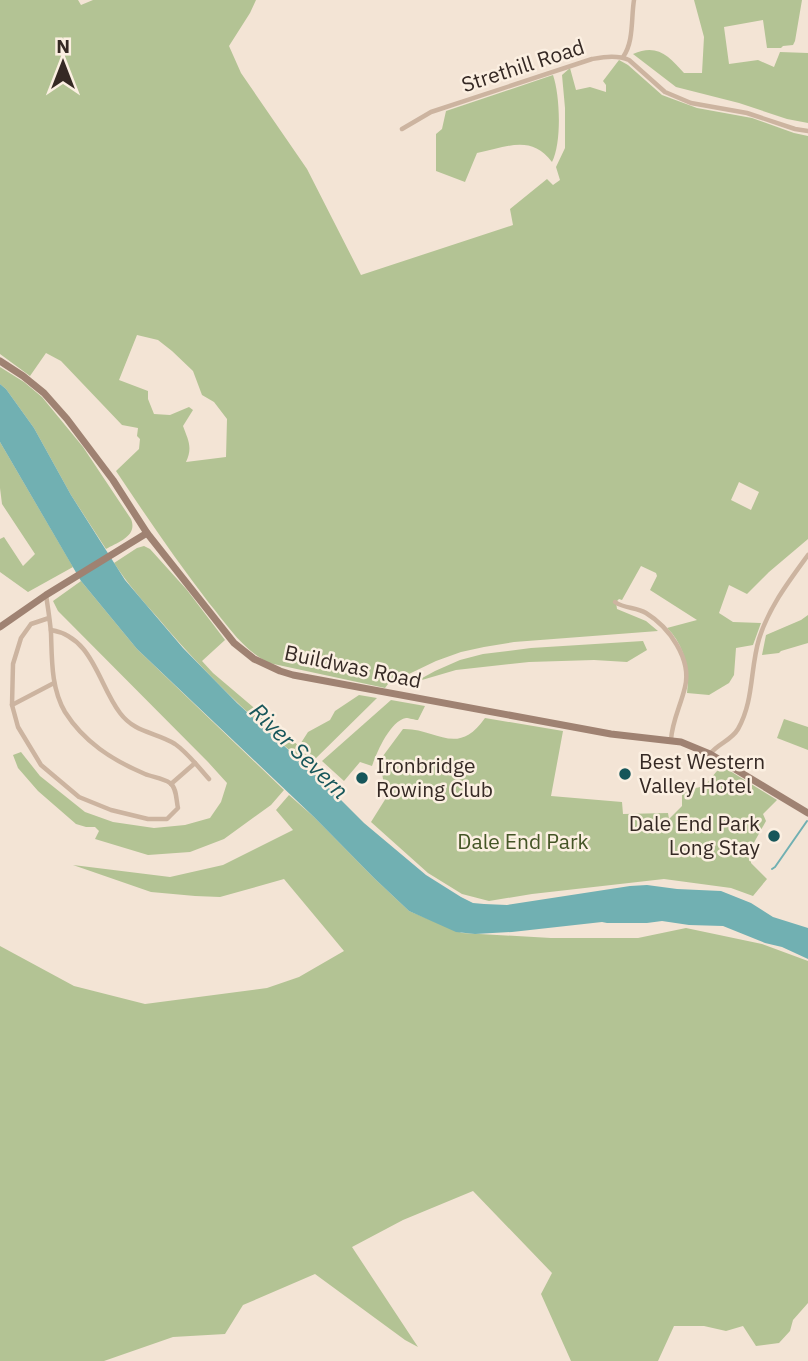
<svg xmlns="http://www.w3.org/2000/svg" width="808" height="1361" viewBox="0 0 808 1361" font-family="'IBM Plex Sans',sans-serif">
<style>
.green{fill:#b3c394;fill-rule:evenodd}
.water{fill:#71b0b2}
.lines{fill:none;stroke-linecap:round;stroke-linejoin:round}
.stream{stroke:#71b0b2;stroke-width:2}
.street{stroke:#ccb4a0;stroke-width:4.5}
.secondary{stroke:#9f8272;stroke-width:7}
.poi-dot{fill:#16565a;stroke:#fbefe1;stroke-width:2.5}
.labels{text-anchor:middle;stroke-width:5;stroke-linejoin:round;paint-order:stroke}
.street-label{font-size:21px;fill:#352924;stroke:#fbefe1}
.poi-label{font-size:21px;fill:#352924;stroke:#fbefe1;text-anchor:start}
.park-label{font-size:21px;fill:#445526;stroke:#fbefe1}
.water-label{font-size:23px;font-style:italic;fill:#16565a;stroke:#fbefe1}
</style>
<rect width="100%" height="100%" fill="#f3e4d5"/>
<g class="green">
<path d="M0,0H78L81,5L93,0H256L250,13L229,46L241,73L307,169L361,275L513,225L510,209L547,179L553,185L560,180L556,167L565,148V108L562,75L570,68L576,90L590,87L606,92V85L603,81L619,60L628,65L662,95L697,108L752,118L794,133L808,136V539L769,572L747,594L729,585L719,613L733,622L761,623L753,645L736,648L734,675L729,683L709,695L687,693C690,670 684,644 667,628L697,620L650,590L657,576L656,573L641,566L622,600L619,599L616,602L617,609L646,621L658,631L514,642L484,647L461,652L436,661L388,684L385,688L269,663C242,649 228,626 209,603C176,560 146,516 116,471L139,449L140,439L137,436L138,428L122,425L61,361L46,353L30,376L0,354ZM137,335L158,340L172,351L193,371L202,395L214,402L227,419L226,457L186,462C193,447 188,440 183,426L193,410L189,407L170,415L154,414L148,399V391L119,380ZM739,482L759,492L751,510L731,500Z"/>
<path d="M694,0H802L795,41L793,45L783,46L781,48H767L763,20L724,27L729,64L758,60L774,67L780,52L808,53V123L787,119L739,103L676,87L633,54C657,43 669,56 684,73H702L704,37Z"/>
<path d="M553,75C560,95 562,143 552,162C531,134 507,147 477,153L465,182L436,171V134L442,129L446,111Z"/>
<path d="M0,367L24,382L42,397L83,447L131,519C138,536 118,542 106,549L71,495L34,428L6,389L0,384Z"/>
<path d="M0,442L73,567L28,592L0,572V539L4,537L23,566L35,554L2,504L0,488Z"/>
<path d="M144,546L150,549L187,590L225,640L202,661L213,673L299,746L308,732L330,720L335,711L359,695L377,698L308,766C254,720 203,672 158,618C142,600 127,583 114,563L137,548Z"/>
<path d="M81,581L137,649L284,790L271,805L224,839L190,852L148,855L95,839L99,831L95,827H86L76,824L38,791L18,768L13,755L21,752L40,776L85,812L113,822L154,828L185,825L210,818L221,802L227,783L208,762L58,611L53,601Z"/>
<path d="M808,615V643L781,651L779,653L762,655L766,635L801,620Z"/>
<path d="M643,641L647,650L627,662L594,660L529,662L456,670L415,682L435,671L460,660L483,654L531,648Z"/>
<path d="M391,700L425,706L418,720C415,720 409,718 406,718C390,721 377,752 372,766L360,762L344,781L322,761Z"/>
<path d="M485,718L563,731L551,796L622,802L623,814L668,813L669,819L682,806V789C712,788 703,784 722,766L777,800L763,814L766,821L751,848V863L767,879L753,896L731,888L664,879L532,894L489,901L462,894L428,873L371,822L386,798L380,760L403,729C437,728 457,758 485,718Z"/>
<path d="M784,719L808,727V750L777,738Z"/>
<path d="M289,795L314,817L374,878L409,911L462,933L551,938H638L686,928L762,944L808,961V1303L793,1320L790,1331L779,1343L756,1346L743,1326L726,1331L704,1326H674L658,1361H571L541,1294L552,1273L473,1191L403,1220L352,1247L418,1347L405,1340L315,1274L243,1305L225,1334L173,1337L104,1361H0V946L74,986L145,1004L267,988L299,977L344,951L284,879L220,897L195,896L151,892L73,865L170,877L223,865L293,830L276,810Z"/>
</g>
<path class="water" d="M0,384L6,389L34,428L71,495L125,580L183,648L237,703L315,774L364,823L426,875L461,897L473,903L484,904L507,905L630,886L647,885L677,889L721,891L751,903L773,917L808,928V959L782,947L765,943L723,926L689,925L662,921L647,923H607L602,922L512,932L475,934L456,932L409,911L374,878L314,817L137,649L81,581L0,442Z"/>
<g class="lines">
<path class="stream" d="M772,869L775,867L807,821"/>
<g class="street">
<path d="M623,57C634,42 631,18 634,0"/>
<path d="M402,129L431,112L592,59C605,57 617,55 629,60L665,92L691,103L747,113L795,129L808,131"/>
<path d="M46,595C48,608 50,620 51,633C52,660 51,688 65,712C84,742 112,760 145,774C152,777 163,778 170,783C177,788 176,800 178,808L167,819H148L111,810L79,797L41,765L18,727L12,705L13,664L21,638L31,624L49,618"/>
<path d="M615,602C625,609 636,607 646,613C669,627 692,659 685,687C681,705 672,721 671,740"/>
<path d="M51,630C93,637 98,684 120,713C135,733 155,732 175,744C188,753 199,768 209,779"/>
<path d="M12,705L54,683"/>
<path d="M710,754C718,743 731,741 738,729C754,701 750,669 759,639C769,607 789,581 808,555"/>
<path d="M171,784L195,763"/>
</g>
<g class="secondary">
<path d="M0,361L23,376L44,393L67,419L113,480L147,533L234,643L254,659L280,671L293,675L611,734L681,742L710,754L808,813"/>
<path d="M0,627L46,595L147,533"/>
</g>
</g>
<g class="poi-dot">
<circle cx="625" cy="774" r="7"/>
<circle cx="362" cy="778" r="7"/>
<circle cx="774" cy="836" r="7"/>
</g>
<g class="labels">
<g class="street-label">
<text transform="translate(523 66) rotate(-18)" y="7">Strethill Road</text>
<text transform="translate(353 667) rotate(12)" y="7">Buildwas Road</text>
</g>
<g class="poi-label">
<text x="639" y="769">Best Western<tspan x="639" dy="24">Valley Hotel</tspan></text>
<text x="376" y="773">Ironbridge<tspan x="376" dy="24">Rowing Club</tspan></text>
<text x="760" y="831" text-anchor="end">Dale End Park<tspan x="760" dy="24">Long Stay</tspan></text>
</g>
<g class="park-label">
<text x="523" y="849">Dale End Park</text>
</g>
<g class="water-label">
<text transform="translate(299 751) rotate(44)" y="8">River Severn</text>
</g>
</g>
<g transform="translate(63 63)" stroke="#fbefe1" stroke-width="5" paint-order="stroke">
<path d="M0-5L12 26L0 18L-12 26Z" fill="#352924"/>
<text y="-10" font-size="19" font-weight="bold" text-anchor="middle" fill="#352924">N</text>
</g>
</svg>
